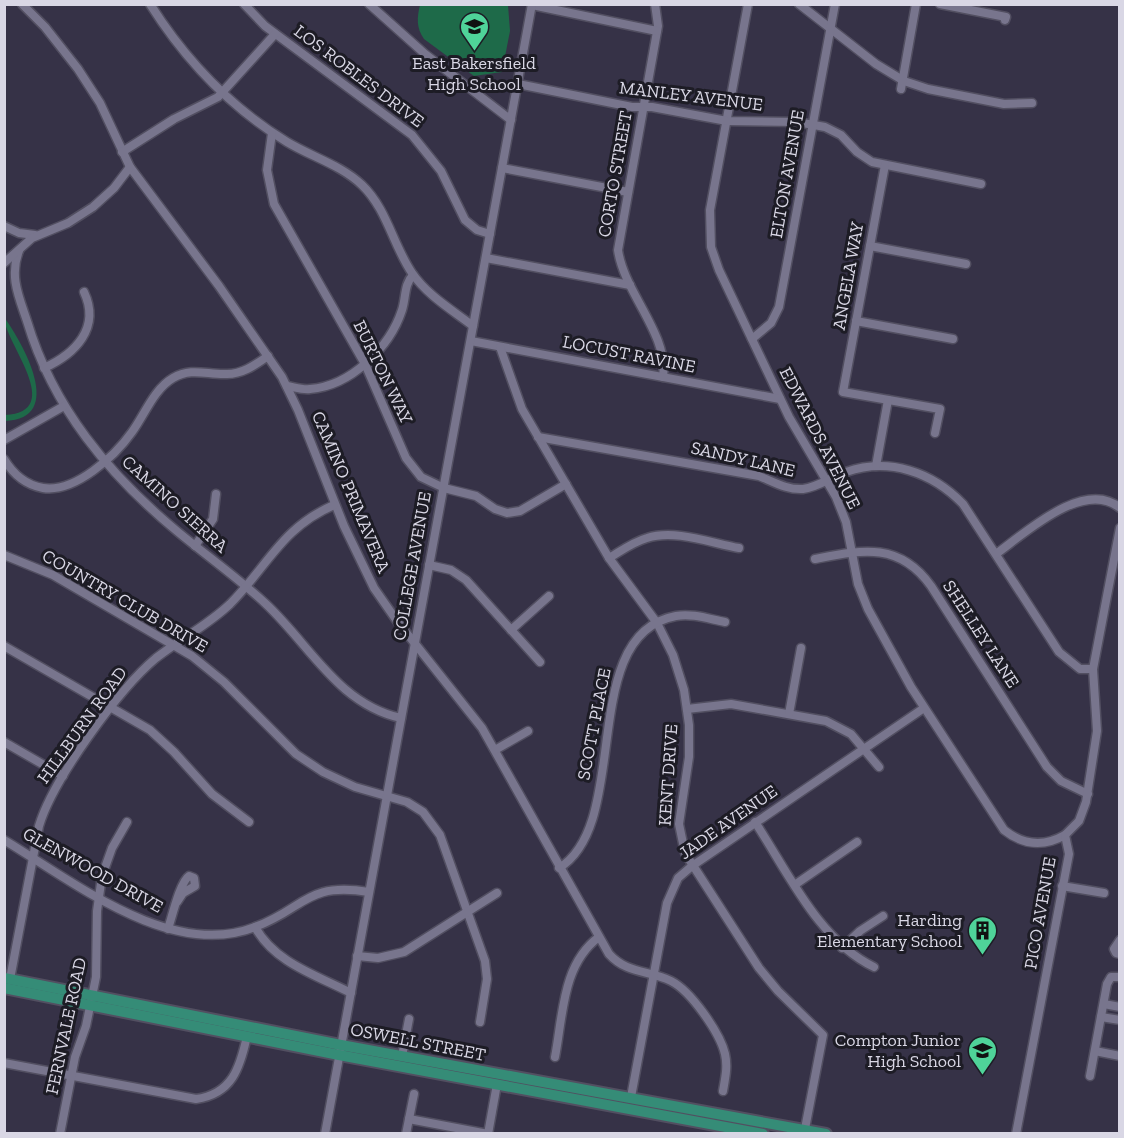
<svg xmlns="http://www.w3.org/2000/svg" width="1124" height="1138" viewBox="0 0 1124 1138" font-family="'Zilla Slab',serif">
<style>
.green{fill:#1e6a49}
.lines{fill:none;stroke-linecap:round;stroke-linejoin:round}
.minor-casing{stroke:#524f61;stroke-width:11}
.major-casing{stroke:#524f61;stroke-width:14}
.minor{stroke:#78758d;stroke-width:8}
.major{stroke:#358c77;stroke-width:10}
.labels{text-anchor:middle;stroke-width:6;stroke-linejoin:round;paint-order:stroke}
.poi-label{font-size:18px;fill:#d9d7e5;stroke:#1d1c25;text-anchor:end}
.street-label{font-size:18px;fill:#d9d7e5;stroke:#1d1c25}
</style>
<rect width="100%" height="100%" fill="#363247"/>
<g class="green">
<path d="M420,5H508L510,31L502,72L474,76L424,39C416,28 417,17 420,5Z"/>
<path d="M4,317C22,342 67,419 5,421V415C67,412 4,342 4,317Z"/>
</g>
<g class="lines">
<defs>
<g id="minor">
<path d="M22,4L45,27L78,69L100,103L130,167L219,286L282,377L298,410L344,526L374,588L397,621L482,728L609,954C627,974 649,970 671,981C691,991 720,1033 725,1054C728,1067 725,1079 723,1091"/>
<path d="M150,4C186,61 230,107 287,142C312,157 341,165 362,185C387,209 393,245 412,273C427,295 452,310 473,326"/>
<path d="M244,4L265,26L412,135L441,171L465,220L477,230L490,234"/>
<path d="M369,4L425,54L511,120"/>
<path d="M655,4L658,26L618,250C624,293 669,334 663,377"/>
<path d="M748,4L710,210L711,247L719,270L789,417L836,497L846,522L858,584L868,609L911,687L1004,830C1023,845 1044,847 1065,835"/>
<path d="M799,4L876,64L904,81L928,89L1004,104L1032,103"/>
<path d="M940,4L1006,17L1005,20"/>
<path d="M532,5L657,31"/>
<path d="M518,84L632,107H652L727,121L797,122L825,127L841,135L857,152L872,162L981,184"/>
<path d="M901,89L916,4"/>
<path d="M272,133L267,170L274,204L365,364L406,458L421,477L444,488L476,496L495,509L507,513L520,511L566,484"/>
<path d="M122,152L174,119L218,97L275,34"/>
<path d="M885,165L843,392L940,409L935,433"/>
<path d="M502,168L628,192"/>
<path d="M4,226L19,233L35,235"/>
<path d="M870,246L966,264"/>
<path d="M19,251C9,276 19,297 27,321C53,408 109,475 178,532C207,556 238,578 266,604C310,645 338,704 401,718"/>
<path d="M486,258L630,285"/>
<path d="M4,263L32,238L68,223L93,207L114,188L130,167"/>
<path d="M856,321L953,339"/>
<path d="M752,339L771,323L779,307L835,4"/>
<path d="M471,341L780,399"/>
<path d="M500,347L522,409L609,558L657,623L673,655L684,690L689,725V757L679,824L685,853L759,968L778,991L823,1035L804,1134"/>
<path d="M44,368C75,354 101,328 84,292"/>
<path d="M287,386C294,387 302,390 310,389C351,386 390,347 402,310C406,298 404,284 413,275"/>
<path d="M538,437L759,476C774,482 787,490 803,489C819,487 831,477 846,472C889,457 932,472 963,504L1059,652L1080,669H1093"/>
<path d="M4,440L64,406"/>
<path d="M4,459C13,474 26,485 43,488C75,493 115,456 132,432C145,414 154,389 173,378C192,367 207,375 227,374C243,374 255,365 268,356"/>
<path d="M876,466L888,400"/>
<path d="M195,546L213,519L216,494"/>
<path d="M996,554C1024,534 1084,478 1120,508"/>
<path d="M4,555L53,575L192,656L224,682L296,754L323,772L355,787L407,802L423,812L440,835L485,961L487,979L480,1022"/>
<path d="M609,558C621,551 633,542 647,538C675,529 711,543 739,548"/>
<path d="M815,559C861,550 899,541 931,586L1047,767L1061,781L1088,794"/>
<path d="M429,565L451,570L466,580L540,662"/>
<path d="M511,630L549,596"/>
<path d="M4,646L150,730L174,752L212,794L249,822"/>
<path d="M687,709L731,704L826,721L851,734L879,767"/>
<path d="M789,714L801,648"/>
<path d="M4,742L63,776"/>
<path d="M495,750L528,731"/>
<path d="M755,822C788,872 819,941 874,967"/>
<path d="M4,840C74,882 171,960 255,927C306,908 305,882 369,892"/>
<path d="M559,868C633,823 576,634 676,616C692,613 709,619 725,622"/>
<path d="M796,884L857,842"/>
<path d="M1062,886L1104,893"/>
<path d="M255,927C275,963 316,975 351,993"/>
<path d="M168,929C172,917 180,882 189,876L194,878L195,886L183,893L177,902"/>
<path d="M1120,940L1114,949L1116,953L1120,954"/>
<path d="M842,948L860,931L883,916"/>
<path d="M357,956L378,958L404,952L497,893"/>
<path d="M10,979L39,826C53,779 119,689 156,658C180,639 207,626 230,604C268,566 281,528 334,505"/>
<path d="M1104,1004L1120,1007"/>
<path d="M1101,1017L1120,1020"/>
<path d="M1095,1051L1120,1056"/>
<path d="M402,1056L409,1019"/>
<path d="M555,1057C563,1016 562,964 599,937"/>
<path d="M4,1063L196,1099C232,1094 240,1068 247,1036"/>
<path d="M1090,1076L1107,984L1111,977H1120"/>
<path d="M631,1097L667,903L678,878L692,866L924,708"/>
<path d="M409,1119L488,1134"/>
<path d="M60,1134L75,1057L86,1026L96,977L97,911L102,876L112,848L127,822"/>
<path d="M325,1134L532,4"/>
<path d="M406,1134L414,1094"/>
<path d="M488,1134L497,1084"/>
<path d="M1016,1134L1069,854L1065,835L1079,821L1086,802L1097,731L1093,669L1120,528"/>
</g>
<g id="major">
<path d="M4,978L341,1045L826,1134"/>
<path d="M4,988L339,1055L763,1134"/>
</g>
</defs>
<use href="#minor" class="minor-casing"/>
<use href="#major" class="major-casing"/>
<use href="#minor" class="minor"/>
<use href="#major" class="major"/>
</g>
<defs>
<symbol id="school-pin" viewBox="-11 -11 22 30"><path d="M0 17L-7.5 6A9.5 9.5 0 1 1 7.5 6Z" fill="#4fd399" stroke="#1d1c25"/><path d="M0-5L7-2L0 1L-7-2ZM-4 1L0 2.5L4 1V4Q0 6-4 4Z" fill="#111"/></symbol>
<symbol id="building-pin" viewBox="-11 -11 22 30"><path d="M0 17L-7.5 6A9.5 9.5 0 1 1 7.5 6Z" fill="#4fd399" stroke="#1d1c25"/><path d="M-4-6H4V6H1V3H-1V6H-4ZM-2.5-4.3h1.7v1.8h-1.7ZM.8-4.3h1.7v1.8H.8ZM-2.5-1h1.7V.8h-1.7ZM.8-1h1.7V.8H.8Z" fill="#111"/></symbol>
</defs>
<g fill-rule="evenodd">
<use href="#school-pin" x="458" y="10" width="33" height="45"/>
<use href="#building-pin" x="966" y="914" width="33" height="45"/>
<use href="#school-pin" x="966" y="1034" width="33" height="45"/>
</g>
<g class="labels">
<g class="poi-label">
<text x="474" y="69" text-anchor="middle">East Bakersfield<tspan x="474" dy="21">High School</tspan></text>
<text x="962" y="926">Harding<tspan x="962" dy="21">Elementary School</tspan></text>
<text x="961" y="1046">Compton Junior<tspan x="961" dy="21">High School</tspan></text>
</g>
<g class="street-label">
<text transform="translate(359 76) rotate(37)" y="6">LOS ROBLES DRIVE</text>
<text transform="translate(691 96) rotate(7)" y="6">MANLEY AVENUE</text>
<text transform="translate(615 174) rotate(-80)" y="6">CORTO STREET</text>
<text transform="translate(787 174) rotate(-80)" y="6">ELTON AVENUE</text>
<text transform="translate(848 276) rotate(-80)" y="6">ANGELA WAY</text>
<text transform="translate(629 354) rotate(11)" y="6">LOCUST RAVINE</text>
<text transform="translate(383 372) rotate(64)" y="6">BURTON WAY</text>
<text transform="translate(820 438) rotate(63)" y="6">EDWARDS AVENUE</text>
<text transform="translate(743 459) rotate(13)" y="6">SANDY LANE</text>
<text transform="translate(351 492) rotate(67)" y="6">CAMINO PRIMAVERA</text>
<text transform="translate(175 504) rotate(42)" y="6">CAMINO SIERRA</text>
<text transform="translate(412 566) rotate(-80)" y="6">COLLEGE AVENUE</text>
<text transform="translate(125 601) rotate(30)" y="6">COUNTRY CLUB DRIVE</text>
<text transform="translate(981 634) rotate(57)" y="6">SHELLEY LANE</text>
<text transform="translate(594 724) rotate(-79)" y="6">SCOTT PLACE</text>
<text transform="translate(82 725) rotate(-54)" y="6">HILLBURN ROAD</text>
<text transform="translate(668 775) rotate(-86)" y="6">KENT DRIVE</text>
<text transform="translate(728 822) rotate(-35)" y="6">JADE AVENUE</text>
<text transform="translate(93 870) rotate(29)" y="6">GLENWOOD DRIVE</text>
<text transform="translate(1040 913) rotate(-80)" y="6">PICO AVENUE</text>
<text transform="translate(66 1026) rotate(-78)" y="6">FERNVALE ROAD</text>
<text transform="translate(418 1042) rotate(11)" y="6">OSWELL STREET</text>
</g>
</g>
<rect width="1124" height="1138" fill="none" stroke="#d9d7e5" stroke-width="12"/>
</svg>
